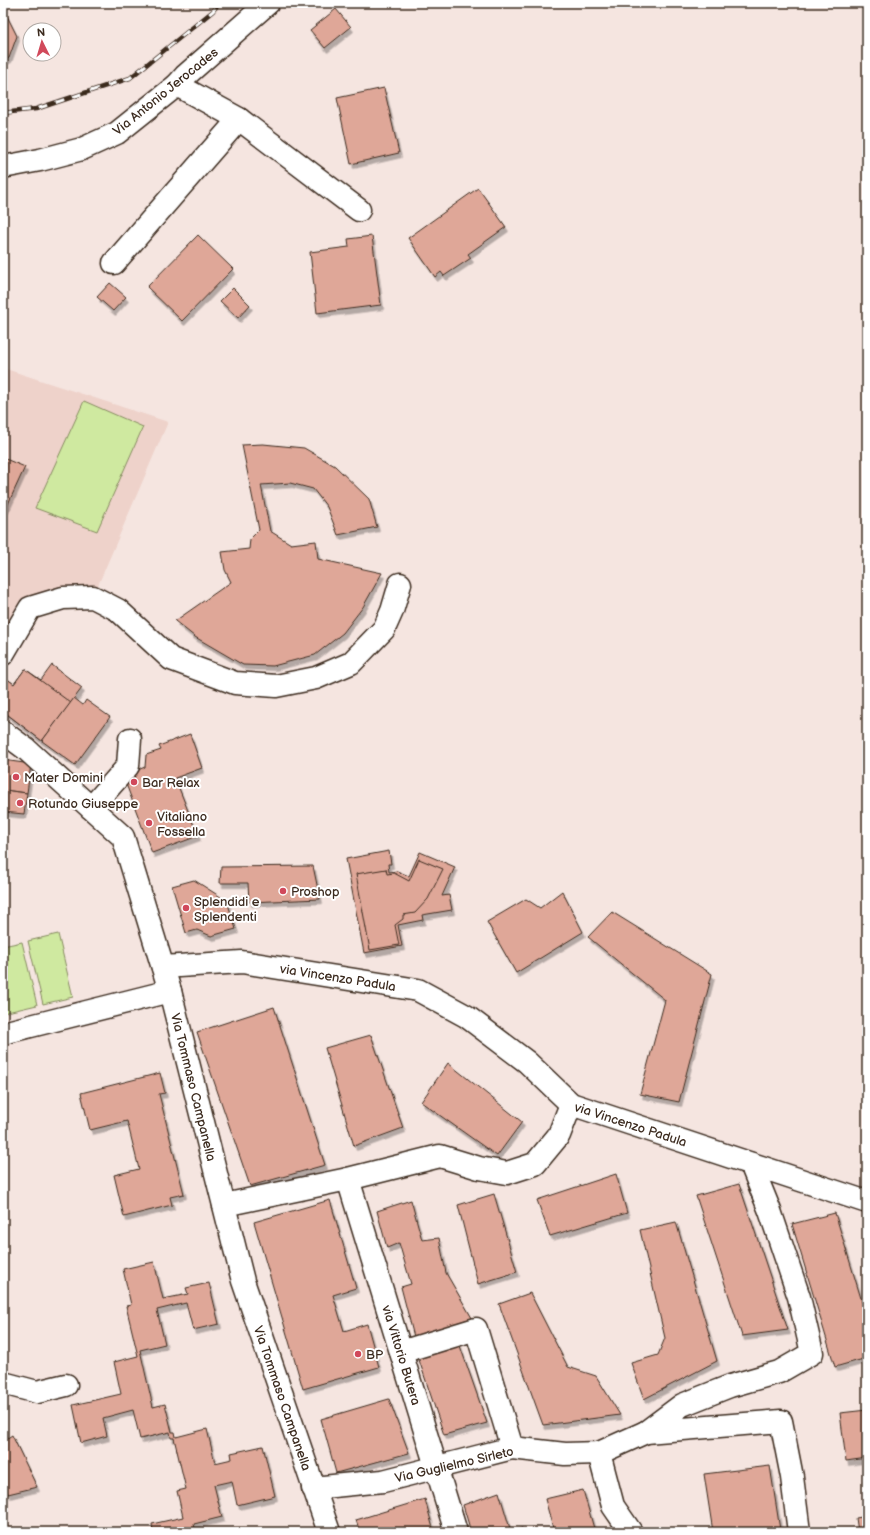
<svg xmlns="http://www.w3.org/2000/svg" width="870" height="1535" viewBox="0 0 870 1535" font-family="'Balsamiq Sans',sans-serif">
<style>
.built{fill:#eed2ca}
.green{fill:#cfe9a0;stroke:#858a5f}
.building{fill:#dfa798;stroke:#3b2a1e;filter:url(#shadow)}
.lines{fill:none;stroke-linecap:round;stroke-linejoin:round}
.minor-casing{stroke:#3b2a1e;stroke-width:25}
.minor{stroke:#fff;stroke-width:22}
.rail-casing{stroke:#3b2a1e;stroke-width:4.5}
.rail{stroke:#fff;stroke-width:3;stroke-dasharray:9;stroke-linecap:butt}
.poi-dot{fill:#d1495b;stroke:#fff;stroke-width:1.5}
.labels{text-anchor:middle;stroke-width:4;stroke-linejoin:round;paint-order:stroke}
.street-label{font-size:13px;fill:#3b2a1e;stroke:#fff}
.poi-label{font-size:13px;fill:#3b2a1e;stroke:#fff;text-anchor:start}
</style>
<defs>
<filter id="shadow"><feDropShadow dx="2.5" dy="4.5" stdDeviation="0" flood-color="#0004"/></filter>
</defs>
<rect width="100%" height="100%" fill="#f5e5e0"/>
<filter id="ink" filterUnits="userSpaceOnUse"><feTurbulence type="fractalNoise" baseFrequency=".025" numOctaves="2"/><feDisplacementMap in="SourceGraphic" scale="8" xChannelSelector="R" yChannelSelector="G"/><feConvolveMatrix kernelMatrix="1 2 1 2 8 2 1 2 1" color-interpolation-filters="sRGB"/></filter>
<g filter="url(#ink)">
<path class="built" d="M3,368L168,422L93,597L63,598L3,643Z"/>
<g class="green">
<path d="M84,401L143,427L97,531L35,508Z"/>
<path d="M58,934L73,997L43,1004L28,941Z"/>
<path d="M22,942L37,1005L3,1013V946Z"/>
</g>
<g class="building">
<path d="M336,9L351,27L325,48L310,30Z"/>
<path d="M5,12L17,36L9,58L3,61V13Z"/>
<path d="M384,88L399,153L351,164L337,98Z"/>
<path d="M478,188L506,227L468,254L471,258L444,276L441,272L435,277L408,238Z"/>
<path d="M198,235L233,269L182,321L147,287Z"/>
<path d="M372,236L381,305L317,313L310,252L349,247L348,239Z"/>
<path d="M110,283L126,297L113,311L97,297Z"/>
<path d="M233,288L250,305L238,318L220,301Z"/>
<path d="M263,444L304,448L335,466L369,499L377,527L338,535L327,507L313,489L290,483L261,485L270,531L291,544L316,541L318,559L382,573L363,607L343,633L315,655L273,666L243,665L195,637L175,621L231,582L225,570L222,552L249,549L250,539L259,530L242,445Z"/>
<path d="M3,458L25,467L3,515Z"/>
<path d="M52,665L82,688L42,741L3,711V682L6,678L14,684L25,669L41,680Z"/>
<path d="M25,669L71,703L42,741L3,711V682L6,678L14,684Z"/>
<path d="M74,698L83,705L86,700L110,717L75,765L42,741Z"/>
<path d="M190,734L202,768L175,778L198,836L152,853L123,776L145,767L146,755L161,750L159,746Z"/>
<path d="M3,760L31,764L27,793L3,790Z"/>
<path d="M3,790L27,793L24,814L3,812Z"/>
<path d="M389,851L391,864H388L389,872L397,871L409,876L420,852L455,867L442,896L449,895L452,910L422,915L423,920L398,925L402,946L364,953L346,859Z"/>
<path d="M419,859L443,869L428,899L415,913L403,915V919L395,925L399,945L370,950L356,874L386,869L387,874L394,873L409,881Z"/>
<path d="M313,866L320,899L249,902L248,883H220L221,867Z"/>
<path d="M194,880L227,901L236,929L211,936L197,930L186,933L172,886Z"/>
<path d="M562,891L583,932L516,973L487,922L526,899L540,908Z"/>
<path d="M612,912L712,974L679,1102L640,1094L665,1000L588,937Z"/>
<path d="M274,1007L325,1165L250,1186L197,1032Z"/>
<path d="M371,1035L403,1128L354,1146L325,1048Z"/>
<path d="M448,1063L522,1122L497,1156L421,1102Z"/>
<path d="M160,1073L165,1093L159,1094L184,1194L170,1197L172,1205L124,1217L114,1175L139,1169L127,1121L90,1130L81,1093Z"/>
<path d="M616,1174L627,1213L550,1236L537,1200Z"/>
<path d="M739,1184L788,1330L742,1336L696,1196Z"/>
<path d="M494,1194L517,1272L478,1284L458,1205Z"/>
<path d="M330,1200L356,1288L333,1295L344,1331L367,1324L379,1367L303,1389L254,1222Z"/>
<path d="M411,1200L422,1240L439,1238L446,1273L472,1318L414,1337L401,1287L411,1284L399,1243L387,1248L377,1211Z"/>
<path d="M835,1213L867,1318V1358L835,1367L792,1224Z"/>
<path d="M676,1222L717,1361L644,1399L631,1363L658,1355L665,1338L640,1230Z"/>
<path d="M154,1262L163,1299L188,1294L186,1288L209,1283L219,1324L193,1330L186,1303L157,1310L165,1344L140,1350L153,1407L165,1404L172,1432H175L176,1437L207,1429L215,1463L232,1459L231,1453L263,1446L275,1496L237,1505L232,1481L214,1485L222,1517L194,1524L196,1532H153L152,1524L183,1517L177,1491L186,1489L174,1438H171L170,1432L140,1439L133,1410L103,1418L107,1436L81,1443L73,1405L121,1394L114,1362L138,1356L126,1306L131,1305L123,1269Z"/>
<path d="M530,1293L568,1367L596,1376L620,1415L543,1425L499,1304Z"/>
<path d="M459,1343L487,1423L444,1435L417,1354Z"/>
<path d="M389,1399L409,1453L336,1473L321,1419Z"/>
<path d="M867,1410V1458L846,1461L840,1413Z"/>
<path d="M12,1435L37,1487L8,1494L3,1484V1441Z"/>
<path d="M770,1466L780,1530L765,1532H713L704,1474Z"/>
<path d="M583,1490L595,1532H554L545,1499Z"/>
<path d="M499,1492L511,1532H471L463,1505Z"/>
<path d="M425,1499L434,1532H360L356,1520Z"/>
<path d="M867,1516V1532H858L856,1518Z"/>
<path d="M522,1528L523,1532H513Z"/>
</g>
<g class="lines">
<defs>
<g id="minor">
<path d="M177,85L239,119L359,210"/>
<path d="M3,167L40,160L82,149L117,133L177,85L185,76L268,3"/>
<path d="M114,263L239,119"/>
<path d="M3,654L30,608L63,598L93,597L118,610L171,659L235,683L276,686L316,678L351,663L384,629L392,611L400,584"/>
<path d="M3,732L26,749L123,837L170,991L243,1281L329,1532"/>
<path d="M91,808L128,766L130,739"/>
<path d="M163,967L242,962L418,990L466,1016L527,1062L571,1104L867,1202"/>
<path d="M3,1033L170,991"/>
<path d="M348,1179L456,1532"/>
<path d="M224,1205L348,1179L440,1156L479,1168L507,1173L535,1164L559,1135L571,1104"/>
<path d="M401,1352L476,1329L512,1448"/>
<path d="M3,1383L37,1392L66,1385"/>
<path d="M646,1432L781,1421L792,1477L799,1532"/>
<path d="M599,1453L613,1506L631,1532"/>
<path d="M313,1488L383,1481L512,1448L565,1454L599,1453L646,1432L682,1405L730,1386L779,1372L812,1353L799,1297L770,1211L751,1164"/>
</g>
</defs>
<use href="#minor" class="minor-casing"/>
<use href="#minor" class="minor"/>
<defs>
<path id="rail" d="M3,113L36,109L130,78L213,11L219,3"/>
</defs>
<use href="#rail" class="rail-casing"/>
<use href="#rail" class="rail"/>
</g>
</g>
<g class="poi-dot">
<circle cx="16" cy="777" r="4"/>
<circle cx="134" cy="782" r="4"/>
<circle cx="20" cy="803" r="4"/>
<circle cx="149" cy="823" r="4"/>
<circle cx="283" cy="891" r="4"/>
<circle cx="186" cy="908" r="4"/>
<circle cx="358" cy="1354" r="4"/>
</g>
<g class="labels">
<g class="street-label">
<text transform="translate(165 91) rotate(-39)" y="5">Via Antonio Jerocades</text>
<text transform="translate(338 977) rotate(9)" y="5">via Vincenzo Padula</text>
<text transform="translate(194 1087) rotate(76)" y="5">Via Tommaso Campanella</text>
<text transform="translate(631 1124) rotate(18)" y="5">via Vincenzo Padula</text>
<text transform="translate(402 1355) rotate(73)" y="5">via Vittorio Butera</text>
<text transform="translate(283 1398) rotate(71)" y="5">Via Tommaso Campanella</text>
<text transform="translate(454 1464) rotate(-13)" y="5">Via Guglielmo Sirleto</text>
</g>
<g class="poi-label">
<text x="24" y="782">Mater Domini</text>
<text x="142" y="787">Bar Relax</text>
<text x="28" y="808">Rotundo Giuseppe</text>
<text x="157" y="821">Vitaliano<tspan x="157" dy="15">Fossella</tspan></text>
<text x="291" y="896">Proshop</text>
<text x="194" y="906">Splendidi e<tspan x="194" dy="15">Splendenti</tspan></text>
<text x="366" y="1359">BP</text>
</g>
</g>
<rect width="870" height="1535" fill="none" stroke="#fff" stroke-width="16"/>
<rect x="8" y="8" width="854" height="1519" fill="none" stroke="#3b2a1e" stroke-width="1.5" filter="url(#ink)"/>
<g transform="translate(42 42) rotate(355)"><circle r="19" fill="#ffffff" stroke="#b1aaa5"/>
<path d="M0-3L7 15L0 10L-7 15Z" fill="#d1495b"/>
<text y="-6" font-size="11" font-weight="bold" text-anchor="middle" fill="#3b2a1e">N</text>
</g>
</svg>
